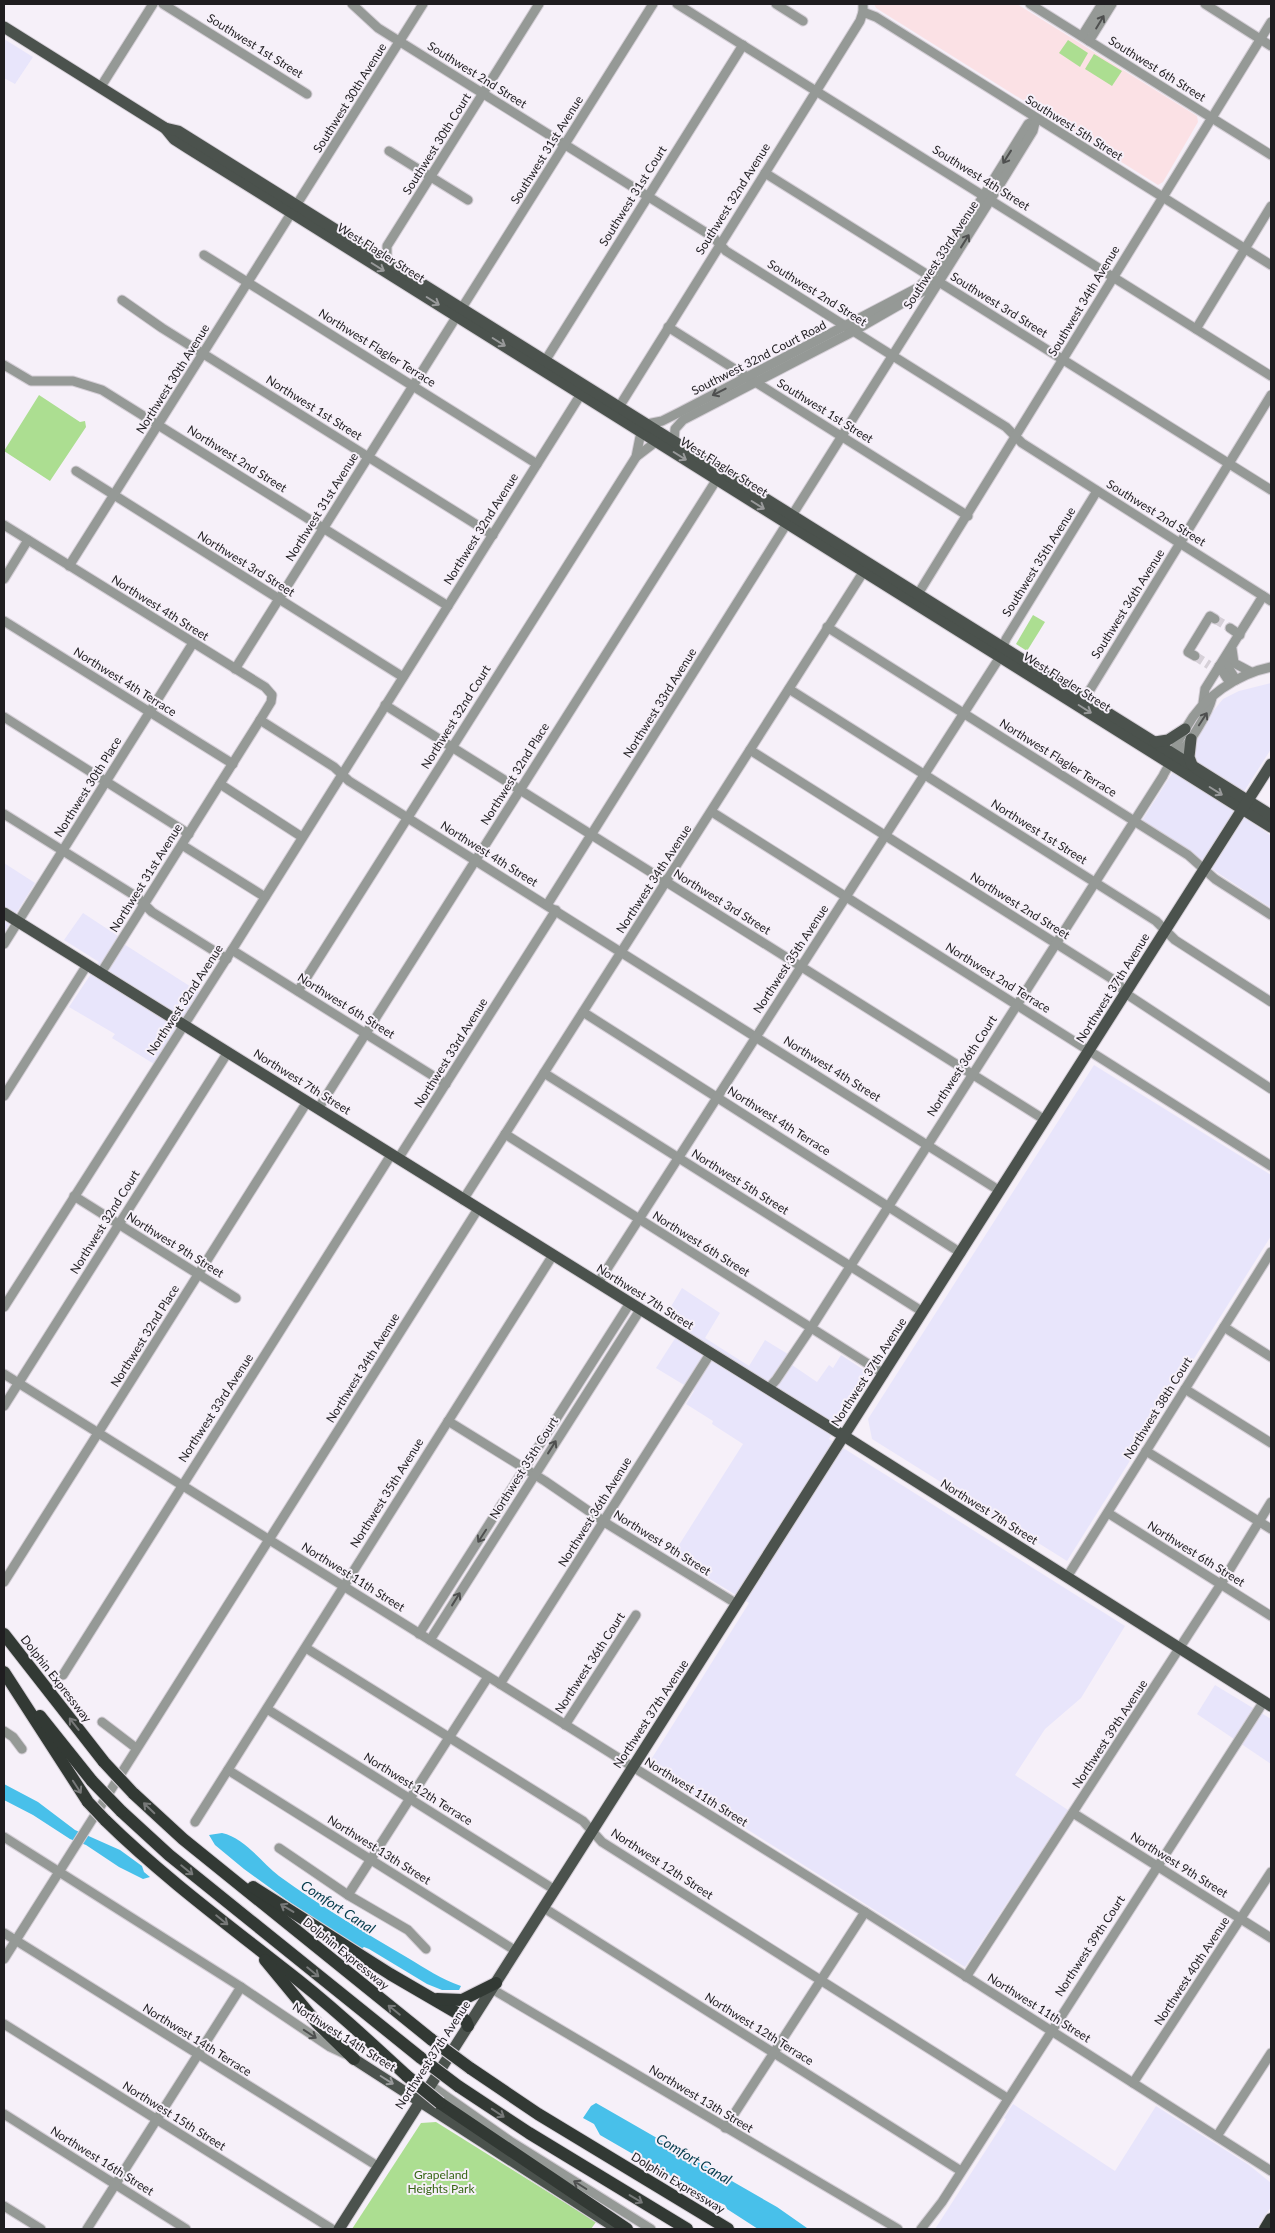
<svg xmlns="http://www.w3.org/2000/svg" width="1275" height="2233" viewBox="0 0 1275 2233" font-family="Lato,sans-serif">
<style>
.commercial{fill:#e8e5fb}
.education{fill:#fbe1e5}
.green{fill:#acde91}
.water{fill:#48c0ea}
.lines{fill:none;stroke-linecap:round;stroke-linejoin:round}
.minor-tunnel{stroke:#d6d0d8;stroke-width:9;stroke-dasharray:9 4.5;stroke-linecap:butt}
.minor-casing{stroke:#d4ced6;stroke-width:11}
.major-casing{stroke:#d4ced6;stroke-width:13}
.highway-casing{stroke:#d4ced6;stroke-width:14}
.minor{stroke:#959996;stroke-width:9}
.major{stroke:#4b524d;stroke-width:11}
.highway{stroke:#323934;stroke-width:12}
.highway-bridge-casing{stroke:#d4ced6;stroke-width:14;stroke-linecap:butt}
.highway-bridge{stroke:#323934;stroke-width:12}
.oneway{stroke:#4e4f4f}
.oneway2{stroke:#98999a}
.oneway3{stroke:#777979}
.labels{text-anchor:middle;stroke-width:4;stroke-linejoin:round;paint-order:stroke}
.street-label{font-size:12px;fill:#1f1d20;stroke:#f6f0f9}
.park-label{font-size:12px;fill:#376615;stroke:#f6f0f9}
.water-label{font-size:14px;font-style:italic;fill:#043b4c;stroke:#f6f0f9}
</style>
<rect width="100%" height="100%" fill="#f6f0f9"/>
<g class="commercial">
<path d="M4,39L33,57L15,84L4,78Z"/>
<path d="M1271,683V749L1233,809L1271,836V908L1141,822L1206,720L1223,699L1239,691Z"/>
<path d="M4,863L35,883L4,933Z"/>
<path d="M83,913L118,936L116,939L199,992L154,1064L112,1038L115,1034L69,1007L99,962L64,940Z"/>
<path d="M1094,1065L1271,1175V1236L1067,1561L872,1439L868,1419Z"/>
<path d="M682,1288L720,1313L705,1338L749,1366L765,1340L796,1359L792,1365L817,1382L829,1365L833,1368L841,1355L870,1374L829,1439L1125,1626L1081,1698L1045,1729L1015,1775L1068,1810L965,1967L647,1766L749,1603L672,1556L743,1444L712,1424L713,1421L686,1404L694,1391L656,1368L683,1326L666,1315Z"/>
<path d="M1215,1685L1271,1719V1764L1197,1714Z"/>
<path d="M1013,2104L1115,2171L1156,2106L1249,2165L1271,2183V2207L1256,2229H935L1006,2119L1004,2118Z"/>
</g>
<path class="education" d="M874,4H1017L1197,116L1198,122L1163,182L1158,185L876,8Z"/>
<g class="green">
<path d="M1068,40L1088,53L1080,67L1059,53Z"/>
<path d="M1094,54L1122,71L1112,86L1085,69Z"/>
<path d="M39,395L80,422L85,421L86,427L50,481L4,451Z"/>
<path d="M1033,615L1045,622L1027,651L1016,644Z"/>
<path d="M436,2122L596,2222L591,2229H352L421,2123Z"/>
</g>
<g class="water">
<path d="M4,1784L38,1802L75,1830L120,1850L142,1866L144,1872L150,1877L143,1879L119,1867L86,1845L70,1839L33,1815L4,1800Z"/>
<path d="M222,1833C245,1838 261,1862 279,1876C320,1906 364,1932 408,1958C426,1969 441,1979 461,1986L459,1990H442L427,1984L369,1949L364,1947L361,1949L291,1903L244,1869L215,1845L209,1835Z"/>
<path d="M596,2103L777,2207L807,2228L813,2229H758L727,2209L725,2205L709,2198L600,2135L594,2124L583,2118L591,2106Z"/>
</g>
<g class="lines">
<g class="minor-tunnel">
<path d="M1215,619L1230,628"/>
<path d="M1195,656L1209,665"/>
</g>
<defs>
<g id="minor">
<path d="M163,4L307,94"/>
<path d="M352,4L378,28L713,237L726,251L1006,427L1022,443L1271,601"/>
<path d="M677,4L1271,376"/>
<path d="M776,4L803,21"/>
<path d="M1030,4L1271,155"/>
<path d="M1205,4L1271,46"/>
<path d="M863,12L876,17L1271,265"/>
<path d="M1082,36L1102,4"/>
<path d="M1089,41L1112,4"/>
<path d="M100,88L153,4"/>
<path d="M389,151L468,200"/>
<path d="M765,173L1271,490"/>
<path d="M204,255L537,464"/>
<path d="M387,261V246L539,4"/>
<path d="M122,300L162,328L493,535"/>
<path d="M668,327L968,516"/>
<path d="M1196,329L1271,206"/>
<path d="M545,361L743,45"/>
<path d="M4,365L31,381H73L102,390L448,606"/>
<path d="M619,407L860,21L863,12V4"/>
<path d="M647,424L662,421L680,412L917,288L938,269L1028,124L1036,119"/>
<path d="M674,441L675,429L683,420L854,331L934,285"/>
<path d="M636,457L657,441"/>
<path d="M76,471L403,677"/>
<path d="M4,525L265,687L272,695L271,702L260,720L101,973"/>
<path d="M69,566L423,4"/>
<path d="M4,579L28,540"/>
<path d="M918,594L1271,22"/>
<path d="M4,621L233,764"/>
<path d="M827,627L1188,855L1215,879L1271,915"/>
<path d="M1230,628L1240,635"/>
<path d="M1232,649L1234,663L1251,672"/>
<path d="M1195,656L1188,652L1210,616L1215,619"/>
<path d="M1226,658V664L1236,680"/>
<path d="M1219,666L1230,683"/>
<path d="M235,669L653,4"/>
<path d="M789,689L1156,921L1175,940L1271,1002"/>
<path d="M1085,698L1271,395"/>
<path d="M1203,703L1205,689L1263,596"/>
<path d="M385,705L1045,1120"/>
<path d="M4,717L189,834"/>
<path d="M260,720L334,767L349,781L1000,1191"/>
<path d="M750,750L1117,982L1125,993L1271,1089"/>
<path d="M1175,755C1188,749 1209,711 1212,698"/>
<path d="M220,784L302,837"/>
<path d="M712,812L1271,1166"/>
<path d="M4,814L137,897L152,912L227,959"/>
<path d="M182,845L265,897"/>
<path d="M547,905L991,199L1033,131L1036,119"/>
<path d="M4,944L193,643"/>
<path d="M232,950L446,1084"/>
<path d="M298,991L636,457L641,432"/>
<path d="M583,1012L961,1253"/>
<path d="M544,1073L923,1312"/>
<path d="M4,1096L87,965"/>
<path d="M318,1109L717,479"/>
<path d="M505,1134L884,1374"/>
<path d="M398,1159L556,910"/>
<path d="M74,1196L236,1298"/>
<path d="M463,1200L864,571"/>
<path d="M598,1283L998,660L1006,639L1097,491"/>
<path d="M4,1307L232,950L581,394"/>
<path d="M1224,1327L1271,1357"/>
<path d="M4,1374L865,1912L1271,2171"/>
<path d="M768,1389L776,1380L811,1328L1163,776C1166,769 1172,762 1175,756C1176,753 1175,751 1175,748C1177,742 1183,733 1186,728C1203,697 1237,674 1271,667"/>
<path d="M1185,1389L1271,1443"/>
<path d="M4,1406L228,1052"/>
<path d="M448,1421L545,1481L609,1525L737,1604"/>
<path d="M1146,1451L1271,1529"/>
<path d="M1108,1513L1271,1616"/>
<path d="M1067,1577L1271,1252"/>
<path d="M4,1582L307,1102"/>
<path d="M419,1634L630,1303"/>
<path d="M430,1640L640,1310"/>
<path d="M306,1648L583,1821L602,1842L1007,2098"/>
<path d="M63,1675L391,1155"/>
<path d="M500,1684L710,1354"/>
<path d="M267,1709L555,1890"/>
<path d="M102,1722L136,1748"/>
<path d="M565,1725L636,1615"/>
<path d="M4,1731L13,1737L22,1749"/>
<path d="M228,1770L516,1951"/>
<path d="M1073,1813L1271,1938"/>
<path d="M195,1822L553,1255"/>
<path d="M4,1837L241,1987L330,2047L345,2054"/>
<path d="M279,1848L348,1895L408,1930L426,1949"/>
<path d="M348,1895L488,1677"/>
<path d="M544,1908L961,2171"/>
<path d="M4,1933L379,2167"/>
<path d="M4,1959L478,1209"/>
<path d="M966,1977L1221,1584L1271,1502"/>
<path d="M492,1989L898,2229"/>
<path d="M4,2024L332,2229"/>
<path d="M1133,2083L1271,1872"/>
<path d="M430,2085L510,2141L651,2229"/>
<path d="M4,2114L186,2229"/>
<path d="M725,2128L865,1912"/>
<path d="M1217,2136L1271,2053"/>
<path d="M4,2206L41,2229"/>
<path d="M87,2229L241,1987"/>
<path d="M921,2229L942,2202L1264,1701"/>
</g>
<g id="major">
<path d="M4,27L165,128L174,139L188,148L1271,827"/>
<path d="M165,128L178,131L1271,815"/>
<path d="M1191,739L1189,757L1192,765"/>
<path d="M1155,742L1168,740L1185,729"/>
<path d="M4,913L844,1436L1271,1706"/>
<path d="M354,2059L613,2226"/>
<path d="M339,2229L1271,764"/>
</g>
<g id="highway">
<path d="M4,1634L104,1762"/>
<path d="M4,1672L88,1802"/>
<path d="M40,1716L92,1781"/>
<path d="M133,1793L183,1839L432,2040"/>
<path d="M121,1811L169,1855L421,2058"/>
<path d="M105,1820C160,1874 223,1921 284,1969C327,2002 367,2039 407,2076"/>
<path d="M253,1887L390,1974L457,2013L466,2021L468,2026"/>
<path d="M265,1960L317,2023L354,2059"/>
<path d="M437,1999L462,2000L496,1983"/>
<path d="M470,2068L538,2114L728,2229"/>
<path d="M458,2086L529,2133L687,2229"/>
<path d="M440,2103L627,2229"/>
<path d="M1265,2229L1271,2219"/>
</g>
</defs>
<use href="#minor" class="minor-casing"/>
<use href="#major" class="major-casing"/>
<use href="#highway" class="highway-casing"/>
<use href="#minor" class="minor"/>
<use href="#major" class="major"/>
<use href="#highway" class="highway"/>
<defs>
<g id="highway-bridge">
<path d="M104,1762L133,1793"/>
<path d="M92,1781L121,1811"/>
<path d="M88,1802L105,1820"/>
<path d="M432,2040L470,2068"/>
<path d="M421,2058L458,2086"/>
<path d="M407,2076L440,2103"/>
</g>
</defs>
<use href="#highway-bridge" class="highway-bridge-casing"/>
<use href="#highway-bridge" class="highway-bridge"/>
</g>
<defs><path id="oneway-shaft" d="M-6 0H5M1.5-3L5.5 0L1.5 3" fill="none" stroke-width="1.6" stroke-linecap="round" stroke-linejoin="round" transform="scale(1.25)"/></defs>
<g class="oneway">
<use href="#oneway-shaft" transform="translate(1100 22) rotate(-59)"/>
<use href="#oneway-shaft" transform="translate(1007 157) rotate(122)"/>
<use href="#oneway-shaft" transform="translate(965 241) rotate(-58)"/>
<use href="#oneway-shaft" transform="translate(719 392) rotate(153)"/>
<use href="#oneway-shaft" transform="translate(1203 719) rotate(-57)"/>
<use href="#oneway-shaft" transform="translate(552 1447) rotate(-58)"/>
<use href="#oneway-shaft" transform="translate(482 1536) rotate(123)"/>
<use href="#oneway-shaft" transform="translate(456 1599) rotate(-58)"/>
<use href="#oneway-shaft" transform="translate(310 2034) rotate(34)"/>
<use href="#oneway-shaft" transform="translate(580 2185) rotate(-148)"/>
</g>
<g class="oneway2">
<use href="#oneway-shaft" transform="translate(378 267) rotate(32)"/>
<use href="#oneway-shaft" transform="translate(433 301) rotate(32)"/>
<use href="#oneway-shaft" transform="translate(499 342) rotate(32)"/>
<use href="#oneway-shaft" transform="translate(680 456) rotate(32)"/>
<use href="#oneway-shaft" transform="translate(758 505) rotate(32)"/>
<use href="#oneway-shaft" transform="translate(1085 709) rotate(32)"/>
<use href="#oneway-shaft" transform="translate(1216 791) rotate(32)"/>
<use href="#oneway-shaft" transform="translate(387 2080) rotate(32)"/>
</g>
<g class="oneway3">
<use href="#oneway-shaft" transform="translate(74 1724) rotate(-128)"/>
<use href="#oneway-shaft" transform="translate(77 1787) rotate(57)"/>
<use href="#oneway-shaft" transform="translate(149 1808) rotate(-136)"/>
<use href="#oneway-shaft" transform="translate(187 1870) rotate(39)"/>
<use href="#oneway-shaft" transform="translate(287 1908) rotate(-149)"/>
<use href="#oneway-shaft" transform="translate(222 1920) rotate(39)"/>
<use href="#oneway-shaft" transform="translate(313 1972) rotate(39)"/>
<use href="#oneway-shaft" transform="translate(394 2010) rotate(-141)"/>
<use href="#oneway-shaft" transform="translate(498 2113) rotate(34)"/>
<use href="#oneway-shaft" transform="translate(636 2199) rotate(31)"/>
</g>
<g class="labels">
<g class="street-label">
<text transform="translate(255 46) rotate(32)" y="4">Southwest 1st Street</text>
<text transform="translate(1157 69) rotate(32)" y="4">Southwest 6th Street</text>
<text transform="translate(477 75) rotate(32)" y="4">Southwest 2nd Street</text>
<text transform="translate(350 98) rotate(-58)" y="4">Southwest 30th Avenue</text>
<text transform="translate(1074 128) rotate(32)" y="4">Southwest 5th Street</text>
<text transform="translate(437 144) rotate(-58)" y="4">Southwest 30th Court</text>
<text transform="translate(547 150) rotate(-58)" y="4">Southwest 31st Avenue</text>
<text transform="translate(981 178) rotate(32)" y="4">Southwest 4th Street</text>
<text transform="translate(633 196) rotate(-58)" y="4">Southwest 31st Court</text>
<text transform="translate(733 199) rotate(-58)" y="4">Southwest 32nd Avenue</text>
<text transform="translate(381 253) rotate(32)" y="4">West Flagler Street</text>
<text transform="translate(941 255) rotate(-57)" y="4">Southwest 33rd Avenue</text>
<text transform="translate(817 293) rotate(32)" y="4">Southwest 2nd Street</text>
<text transform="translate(1084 301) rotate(-59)" y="4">Southwest 34th Avenue</text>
<text transform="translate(999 305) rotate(32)" y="4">Southwest 3rd Street</text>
<text transform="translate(377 348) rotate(32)" y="4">Northwest Flagler Terrace</text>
<text transform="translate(759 358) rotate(-27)" y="4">Southwest 32nd Court Road</text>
<text transform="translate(173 379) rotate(-58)" y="4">Northwest 30th Avenue</text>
<text transform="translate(314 408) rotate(32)" y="4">Northwest 1st Street</text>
<text transform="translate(825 411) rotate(32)" y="4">Southwest 1st Street</text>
<text transform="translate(237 459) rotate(32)" y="4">Northwest 2nd Street</text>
<text transform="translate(724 467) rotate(32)" y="4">West Flagler Street</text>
<text transform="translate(322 507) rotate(-58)" y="4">Northwest 31st Avenue</text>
<text transform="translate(1156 513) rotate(32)" y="4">Southwest 2nd Street</text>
<text transform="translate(481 529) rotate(-58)" y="4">Northwest 32nd Avenue</text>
<text transform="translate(1039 562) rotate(-58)" y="4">Southwest 35th Avenue</text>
<text transform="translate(246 564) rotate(32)" y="4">Northwest 3rd Street</text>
<text transform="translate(1128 604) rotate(-58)" y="4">Southwest 36th Avenue</text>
<text transform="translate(160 608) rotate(32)" y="4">Northwest 4th Street</text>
<text transform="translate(125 682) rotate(32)" y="4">Northwest 4th Terrace</text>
<text transform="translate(1067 682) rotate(32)" y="4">West Flagler Street</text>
<text transform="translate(660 703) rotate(-58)" y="4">Northwest 33rd Avenue</text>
<text transform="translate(456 717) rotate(-58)" y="4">Northwest 32nd Court</text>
<text transform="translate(1058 758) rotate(32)" y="4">Northwest Flagler Terrace</text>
<text transform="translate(515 774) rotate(-58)" y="4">Northwest 32nd Place</text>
<text transform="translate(88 787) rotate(-58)" y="4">Northwest 30th Place</text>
<text transform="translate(1039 832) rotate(32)" y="4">Northwest 1st Street</text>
<text transform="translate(489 854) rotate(32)" y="4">Northwest 4th Street</text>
<text transform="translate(146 878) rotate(-58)" y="4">Northwest 31st Avenue</text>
<text transform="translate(654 879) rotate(-57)" y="4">Northwest 34th Avenue</text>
<text transform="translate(722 902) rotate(32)" y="4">Northwest 3rd Street</text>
<text transform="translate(1020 906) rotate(32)" y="4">Northwest 2nd Street</text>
<text transform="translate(791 959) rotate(-57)" y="4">Northwest 35th Avenue</text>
<text transform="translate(998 978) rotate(32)" y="4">Northwest 2nd Terrace</text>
<text transform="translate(1113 988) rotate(-58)" y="4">Northwest 37th Avenue</text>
<text transform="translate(185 1000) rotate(-57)" y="4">Northwest 32nd Avenue</text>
<text transform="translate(346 1006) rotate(32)" y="4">Northwest 6th Street</text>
<text transform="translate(451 1053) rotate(-58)" y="4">Northwest 33rd Avenue</text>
<text transform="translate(962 1066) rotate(-57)" y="4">Northwest 36th Court</text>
<text transform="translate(832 1069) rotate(32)" y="4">Northwest 4th Street</text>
<text transform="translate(302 1082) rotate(32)" y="4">Northwest 7th Street</text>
<text transform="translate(779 1121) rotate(32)" y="4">Northwest 4th Terrace</text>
<text transform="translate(740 1182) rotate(32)" y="4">Northwest 5th Street</text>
<text transform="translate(105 1222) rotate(-58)" y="4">Northwest 32nd Court</text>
<text transform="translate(701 1244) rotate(32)" y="4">Northwest 6th Street</text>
<text transform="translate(175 1245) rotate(32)" y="4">Northwest 9th Street</text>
<text transform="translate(645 1297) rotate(32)" y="4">Northwest 7th Street</text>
<text transform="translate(145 1336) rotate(-58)" y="4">Northwest 32nd Place</text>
<text transform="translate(363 1368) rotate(-58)" y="4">Northwest 34th Avenue</text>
<text transform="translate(869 1372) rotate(-57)" y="4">Northwest 37th Avenue</text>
<text transform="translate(216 1408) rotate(-57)" y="4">Northwest 33rd Avenue</text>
<text transform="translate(1158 1408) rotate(-58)" y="4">Northwest 38th Court</text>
<text transform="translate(524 1468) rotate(-58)" y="4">Northwest 35th Court</text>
<text transform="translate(387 1493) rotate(-58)" y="4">Northwest 35th Avenue</text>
<text transform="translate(595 1512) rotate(-58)" y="4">Northwest 36th Avenue</text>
<text transform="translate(989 1512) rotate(32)" y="4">Northwest 7th Street</text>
<text transform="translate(662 1543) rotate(32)" y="4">Northwest 9th Street</text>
<text transform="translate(1196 1554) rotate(32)" y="4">Northwest 6th Street</text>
<text transform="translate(353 1577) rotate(32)" y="4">Northwest 11th Street</text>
<text transform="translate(590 1663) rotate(-57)" y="4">Northwest 36th Court</text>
<text transform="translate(56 1679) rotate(52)" y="4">Dolphin Expressway</text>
<text transform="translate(651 1714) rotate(-57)" y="4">Northwest 37th Avenue</text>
<text transform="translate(1110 1734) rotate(-57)" y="4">Northwest 39th Avenue</text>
<text transform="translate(418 1789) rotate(32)" y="4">Northwest 12th Terrace</text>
<text transform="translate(696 1792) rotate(32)" y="4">Northwest 11th Street</text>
<text transform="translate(379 1850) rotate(32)" y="4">Northwest 13th Street</text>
<text transform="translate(662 1864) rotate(33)" y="4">Northwest 12th Street</text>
<text transform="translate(1179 1865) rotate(32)" y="4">Northwest 9th Street</text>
<text transform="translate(1090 1946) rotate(-57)" y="4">Northwest 39th Court</text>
<text transform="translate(346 1954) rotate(39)" y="4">Dolphin Expressway</text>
<text transform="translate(1192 1971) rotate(-57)" y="4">Northwest 40th Avenue</text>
<text transform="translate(1039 2008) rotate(32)" y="4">Northwest 11th Street</text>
<text transform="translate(759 2029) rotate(32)" y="4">Northwest 12th Terrace</text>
<text transform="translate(344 2037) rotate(32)" y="4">Northwest 14th Street</text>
<text transform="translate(197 2040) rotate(32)" y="4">Northwest 14th Terrace</text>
<text transform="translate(433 2055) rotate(-57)" y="4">Northwest 37th Avenue</text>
<text transform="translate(701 2099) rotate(31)" y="4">Northwest 13th Street</text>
<text transform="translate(174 2116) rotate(32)" y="4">Northwest 15th Street</text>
<text transform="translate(102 2161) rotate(32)" y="4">Northwest 16th Street</text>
<text transform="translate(678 2183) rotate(31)" y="4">Dolphin Expressway</text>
</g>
<g class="park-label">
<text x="441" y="2179">Grapeland<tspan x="441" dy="14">Heights Park</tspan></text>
</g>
<g class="water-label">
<text transform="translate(338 1907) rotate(33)" y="5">Comfort Canal</text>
<text transform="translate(694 2159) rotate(31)" y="5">Comfort Canal</text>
</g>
</g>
<rect width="1275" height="2233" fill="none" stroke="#1f1d20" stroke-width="10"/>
</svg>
